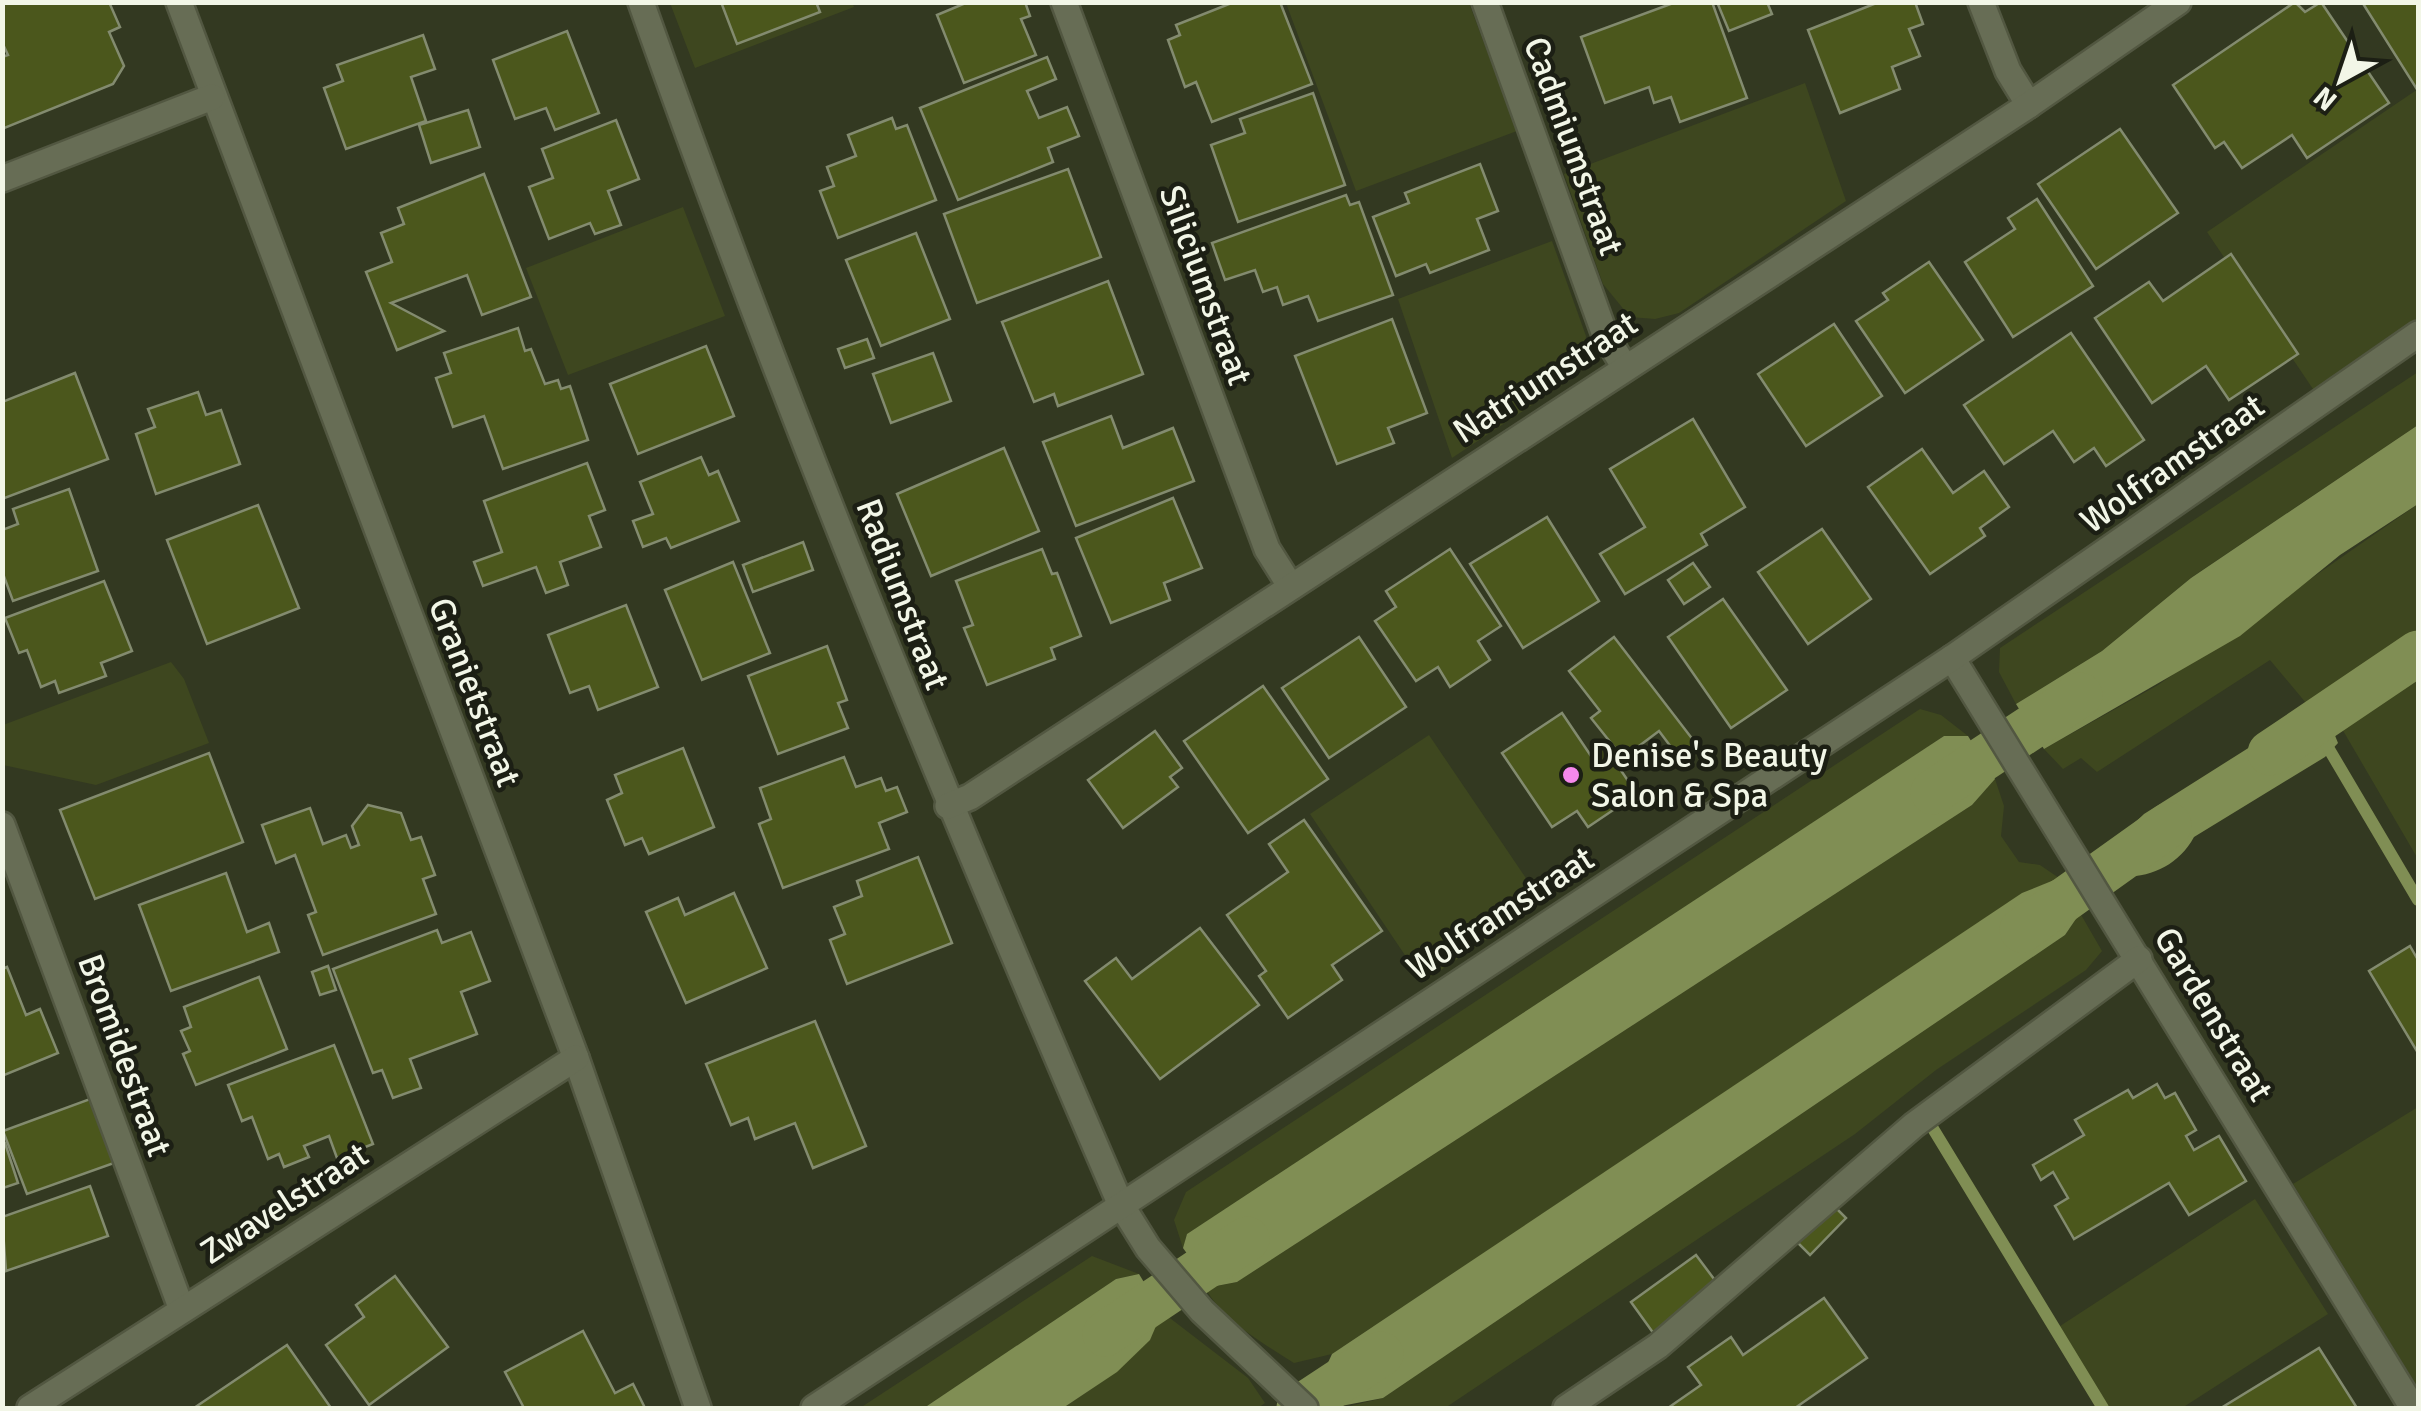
<svg xmlns="http://www.w3.org/2000/svg" width="2421" height="1411" viewBox="0 0 2421 1411" font-family="Signika,sans-serif">
<style>
.green{fill:#3e471f}
.water{fill:#808e54}
.lines{fill:none;stroke-linecap:round;stroke-linejoin:round}
.stream{stroke:#808e54;stroke-width:12}
.canal{stroke:#808e54;stroke-width:45}
.building{fill:#4b571c;stroke:#838b6f;stroke-width:2.5}
.street-casing{stroke:#525741;stroke-width:30}
.street{stroke:#676d55;stroke-width:25}
.poi-dot{fill:#f689ed;stroke:#1c1f14;stroke-width:4}
.labels{text-anchor:middle;stroke-width:9;stroke-linejoin:round;paint-order:stroke}
.street-label{font-size:35px;fill:#f2f6e7;stroke:#1c1f14}
.poi-label{font-size:35px;fill:#f2f6e7;stroke:#1c1f14;text-anchor:start}
</style>
<rect width="100%" height="100%" fill="#333921"/>
<g class="green">
<path d="M852,2L854,7L695,68L670,3Z"/>
<path d="M1286,3H1469L1517,131L1356,191Z"/>
<path d="M1805,83L1846,201L1679,313L1655,319L1630,317L1603,284L1564,174Z"/>
<path d="M2418,89V323L2315,392L2207,232Z"/>
<path d="M683,207L725,316L568,375L526,268Z"/>
<path d="M1552,241L1586,336L1583,365L1562,385L1452,458L1398,299Z"/>
<path d="M2418,372V425L2192,577L2102,651L2016,704L1999,672L2000,648Z"/>
<path d="M2418,504V859L2331,710L2311,709L2270,660L2097,772L2081,758L2063,769L2044,749L2158,685Z"/>
<path d="M171,662L184,679L209,743L96,785L3,765V725Z"/>
<path d="M1920,709L1941,715L1968,736H1944L1187,1234L1183,1248L1174,1220L1186,1192Z"/>
<path d="M1429,735L1542,902L1423,982L1310,814Z"/>
<path d="M1995,779L2004,806L2001,836L2019,862L2040,865L2059,878L2022,894L1332,1354L1294,1363C1257,1339 1217,1318 1199,1276L1212,1287L1237,1282L1972,805Z"/>
<path d="M2080,913L2102,951L2086,970L1936,1070L1855,1134L1445,1408H1342L1383,1398L2065,935Z"/>
<path d="M2418,1107V1388L2293,1184Z"/>
<path d="M2255,1199L2328,1314L2182,1408H2103L2054,1330Z"/>
<path d="M1092,1256L1139,1274L1116,1279L924,1408H860Z"/>
<path d="M1162,1312L1248,1378L1265,1403L1258,1408H1063C1104,1381 1142,1358 1162,1312Z"/>
</g>
<g class="water">
<path d="M2418,425V504L2340,555L2240,636L2044,749L2016,704L2102,651L2191,578Z"/>
<path d="M2310,709L2330,723L2338,743L2325,757L2194,837C2179,864 2154,876 2125,877L2115,852L2124,833L2144,814Z"/>
<path d="M1944,736H1968L1995,779L1972,805L1237,1282L1211,1287L1183,1248L1187,1234Z"/>
<path d="M2059,878L2080,913L2065,935L1383,1398L1341,1406L1321,1378L1332,1354L2022,893Z"/>
<path d="M1139,1274L1162,1312L1150,1340L1117,1372L1063,1408H924L1116,1279Z"/>
</g>
<g class="lines">
<g class="stream">
<path d="M2323,739L2418,900"/>
<path d="M1932,1127L2103,1408"/>
</g>
<g class="canal">
<path d="M2270,753L2418,653"/>
<path d="M1933,792L2080,695"/>
<path d="M2022,930L2169,825"/>
<path d="M1105,1334L1247,1239"/>
<path d="M1299,1408L1381,1354"/>
</g>
</g>
<g class="building">
<path d="M2,2H109L120,27L109,32L124,66L113,84L2,129V57L8,55L2,42Z"/>
<path d="M721,2H816L820,12L737,44Z"/>
<path d="M968,2H1025L1030,16L1021,19L1036,55L964,83L937,15Z"/>
<path d="M1234,2H1280L1312,84L1212,122L1196,82L1185,87L1168,40L1180,35L1176,25Z"/>
<path d="M1676,2H1712L1747,98L1680,122L1671,97L1654,103L1649,87L1605,103L1581,37Z"/>
<path d="M1717,2H1767L1772,14L1729,31Z"/>
<path d="M1879,2H1915L1923,24L1909,29L1920,56L1892,67L1900,89L1840,113L1808,30Z"/>
<path d="M2295,2L2305,12L2321,2L2389,103L2307,158L2292,135L2242,168L2224,142L2215,148L2173,85Z"/>
<path d="M2362,2H2418V91Z"/>
<path d="M567,31L599,113L555,130L546,108L515,119L493,60Z"/>
<path d="M423,35L435,69L411,77L426,121L346,149L324,88L343,81L337,65Z"/>
<path d="M1047,57L1056,79L1027,91L1039,118L1067,107L1079,136L1048,148L1053,162L958,200L920,108Z"/>
<path d="M1313,93L1345,185L1238,222L1211,145L1245,133L1240,119Z"/>
<path d="M468,110L480,147L431,163L419,125Z"/>
<path d="M892,118L896,129L907,125L936,200L838,238L820,191L834,186L827,167L856,156L848,135Z"/>
<path d="M616,120L639,179L608,191L621,225L595,234L590,223L549,239L529,187L553,178L542,149Z"/>
<path d="M2120,129L2178,213L2096,269L2038,184Z"/>
<path d="M1480,164L1498,211L1477,219L1489,250L1430,273L1426,264L1396,276L1373,217L1409,203L1405,193Z"/>
<path d="M1068,169L1101,257L977,303L944,214Z"/>
<path d="M484,174L531,297L482,315L467,275L391,303L444,331L397,350L366,272L392,262L381,233L404,224L398,208Z"/>
<path d="M1346,195L1350,205L1359,202L1393,295L1318,321L1308,296L1283,305L1277,287L1263,292L1255,270L1225,280L1212,243Z"/>
<path d="M2037,199L2093,286L2013,337L1965,262L2015,229L2008,218Z"/>
<path d="M916,233L950,319L881,346L846,260Z"/>
<path d="M2231,254L2298,354L2229,400L2206,366L2152,403L2095,318L2149,282L2163,301Z"/>
<path d="M1929,262L1983,340L1905,393L1856,321L1888,300L1883,293Z"/>
<path d="M1108,281L1143,374L1058,406L1054,394L1034,402L1002,322Z"/>
<path d="M1392,319L1427,413L1388,428L1394,443L1337,464L1295,356Z"/>
<path d="M1834,324L1882,396L1806,446L1758,374Z"/>
<path d="M518,328L525,351L531,349L545,384L558,380L561,389L570,386L588,440L503,469L484,416L453,427L436,378L451,373L444,353Z"/>
<path d="M2071,333L2144,440L2106,466L2094,448L2074,462L2053,431L2004,464L1964,405Z"/>
<path d="M867,339L874,358L845,368L838,349Z"/>
<path d="M706,346L734,416L638,454L610,384Z"/>
<path d="M933,353L951,401L891,423L873,374Z"/>
<path d="M75,373L108,459L2,499V402Z"/>
<path d="M198,392L206,415L221,410L240,464L156,494L136,434L155,427L148,409Z"/>
<path d="M1111,416L1123,448L1173,428L1194,481L1076,526L1043,442Z"/>
<path d="M1693,419L1745,507L1701,534L1707,545L1625,594L1600,554L1645,527L1610,469Z"/>
<path d="M1004,448L1039,531L931,576L897,494Z"/>
<path d="M1922,449L1953,493L1984,471L2009,507L1980,528L1985,536L1930,574L1868,487Z"/>
<path d="M701,457L709,475L718,471L739,521L671,548L666,538L643,547L633,521L653,514L640,482Z"/>
<path d="M587,463L605,510L589,516L601,547L560,562L568,585L546,593L536,567L483,586L474,562L502,552L484,501Z"/>
<path d="M69,489L98,571L13,601L2,571V530L18,524L13,509Z"/>
<path d="M1173,498L1202,568L1164,583L1170,600L1111,623L1076,538Z"/>
<path d="M258,505L299,608L207,644L167,540Z"/>
<path d="M1547,517L1599,601L1523,648L1470,564Z"/>
<path d="M1822,529L1871,599L1808,644L1758,572Z"/>
<path d="M803,542L813,570L753,592L743,565Z"/>
<path d="M1042,549L1052,574L1057,573L1081,636L1051,648L1055,659L987,685L964,628L973,625L956,581Z"/>
<path d="M1450,549L1501,626L1478,641L1490,660L1450,687L1438,667L1416,681L1375,621L1396,607L1386,591Z"/>
<path d="M733,562L770,653L702,680L665,590Z"/>
<path d="M1693,563L1710,587L1684,604L1668,580Z"/>
<path d="M104,581L132,651L101,663L106,676L59,693L55,681L41,687L27,650L19,653L5,618Z"/>
<path d="M1723,599L1787,690L1731,728L1668,637Z"/>
<path d="M626,605L658,687L598,710L589,686L570,693L548,635Z"/>
<path d="M1359,637L1406,707L1329,758L1282,688Z"/>
<path d="M1614,637L1697,745L1680,759L1659,731L1623,758L1591,718L1600,711L1569,671Z"/>
<path d="M827,646L847,700L838,703L848,728L778,754L748,676Z"/>
<path d="M1263,686L1328,779L1248,833L1184,741Z"/>
<path d="M1562,713L1591,756L1605,747L1637,794L1588,827L1577,811L1552,827L1502,753Z"/>
<path d="M1155,731L1182,768L1170,777L1178,787L1123,828L1088,780Z"/>
<path d="M683,748L714,827L649,854L642,838L625,845L607,800L622,793L615,775Z"/>
<path d="M209,753L243,842L95,899L60,810Z"/>
<path d="M844,757L856,787L881,778L886,791L897,787L907,812L879,823L889,849L783,888L759,824L771,819L760,788Z"/>
<path d="M368,805L401,813L411,840L421,837L435,875L423,879L436,914L323,955L308,915L316,912L295,855L276,863L262,825L310,808L323,844L346,835L351,848L359,845L352,826Z"/>
<path d="M1304,820L1382,931L1332,965L1342,980L1288,1018L1259,976L1266,971L1227,915L1288,872L1269,844Z"/>
<path d="M918,857L952,943L847,984L830,940L845,934L834,907L862,896L857,881Z"/>
<path d="M226,873L247,932L269,923L279,952L171,991L139,905Z"/>
<path d="M734,893L767,968L686,1003L646,912L678,898L685,915Z"/>
<path d="M1200,928L1259,1005L1160,1079L1085,981L1116,958L1132,979Z"/>
<path d="M437,930L442,943L471,932L490,981L461,992L477,1034L410,1059L421,1088L393,1098L382,1070L373,1073L333,969Z"/>
<path d="M2410,946L2418,960V1053L2369,971Z"/>
<path d="M328,966L336,990L320,995L312,972Z"/>
<path d="M7,967L26,1015L40,1009L58,1053L2,1076V969Z"/>
<path d="M259,977L287,1049L196,1085L183,1054L190,1051L181,1031L191,1027L184,1007Z"/>
<path d="M815,1021L866,1146L813,1168L795,1123L755,1139L748,1118L731,1125L706,1064Z"/>
<path d="M334,1045L373,1144L337,1158L329,1136L304,1146L309,1157L284,1167L279,1154L268,1159L252,1117L242,1121L228,1085Z"/>
<path d="M2157,1084L2165,1098L2175,1093L2196,1130L2186,1136L2194,1150L2219,1136L2246,1181L2189,1215L2169,1183L2074,1239L2055,1206L2068,1198L2053,1172L2041,1180L2033,1165L2084,1135L2075,1120L2128,1090L2133,1098Z"/>
<path d="M90,1099L114,1163L27,1194L3,1131Z"/>
<path d="M5,1143L18,1183L3,1188L2,1144Z"/>
<path d="M90,1186L108,1236L6,1271L2,1217Z"/>
<path d="M1832,1204L1846,1218L1810,1255L1796,1241Z"/>
<path d="M1696,1255L1720,1287L1654,1334L1631,1302Z"/>
<path d="M395,1276L448,1347L369,1405L326,1345L364,1317L356,1305Z"/>
<path d="M1824,1298L1867,1358L1795,1408H1668L1701,1385L1688,1367L1731,1337L1743,1355Z"/>
<path d="M583,1331L615,1393L633,1384L645,1408H524L505,1372Z"/>
<path d="M287,1345L331,1408H194Z"/>
<path d="M2319,1348L2357,1408H2221Z"/>
</g>
<g class="lines">
<defs>
<g id="street">
<path d="M179,2L576,1058L698,1408"/>
<path d="M641,2C785,409 949,808 1120,1203L1148,1248L1202,1311L1305,1408"/>
<path d="M1064,2L1267,549L1291,587"/>
<path d="M1485,2L1605,335L1624,366"/>
<path d="M1981,2L2008,71L2029,105"/>
<path d="M2,179L212,97"/>
<path d="M1952,658L2413,1408"/>
<path d="M948,806L970,797L2029,105L2178,2"/>
<path d="M2,825L182,1310"/>
<path d="M30,1408L576,1058"/>
<path d="M814,1408L1952,658L2418,334"/>
<path d="M1566,1408L1658,1346L1914,1125L2139,959"/>
</g>
</defs>
<use href="#street" class="street-casing"/>
<use href="#street" class="street"/>
</g>
<circle class="poi-dot" cx="1571" cy="775" r="10"/>
<g class="labels">
<g class="street-label">
<text transform="translate(1574 146) rotate(70)" y="12">Cadmiumstraat</text>
<text transform="translate(1206 285) rotate(70)" y="12">Siliciumstraat</text>
<text transform="translate(1545 377) rotate(-33)" y="12">Natriumstraat</text>
<text transform="translate(2172 463) rotate(-35)" y="12">Wolframstraat</text>
<text transform="translate(903 594) rotate(69)" y="12">Radiumstraat</text>
<text transform="translate(475 692) rotate(69)" y="12">Granietstraat</text>
<text transform="translate(1500 913) rotate(-33)" y="12">Wolframstraat</text>
<text transform="translate(2214 1014) rotate(59)" y="12">Gardenstraat</text>
<text transform="translate(125 1055) rotate(70)" y="12">Bromidestraat</text>
<text transform="translate(284 1203) rotate(-33)" y="12">Zwavelstraat</text>
</g>
<g class="poi-label">
<text x="1591" y="767">Denise's Beauty<tspan x="1591" dy="40">Salon &amp; Spa</tspan></text>
</g>
</g>
<rect width="2421" height="1411" fill="none" stroke="#f2f6e7" stroke-width="10"/>
<g transform="translate(2341 80) rotate(220)" stroke="#1c1f14" stroke-width="8" paint-order="stroke">
<path d="M0-8L18 38L0 25L-18 38Z" fill="#f2f6e7"/>
<text y="-15" font-size="28" font-weight="bold" text-anchor="middle" fill="#f2f6e7">N</text>
</g>
</svg>
